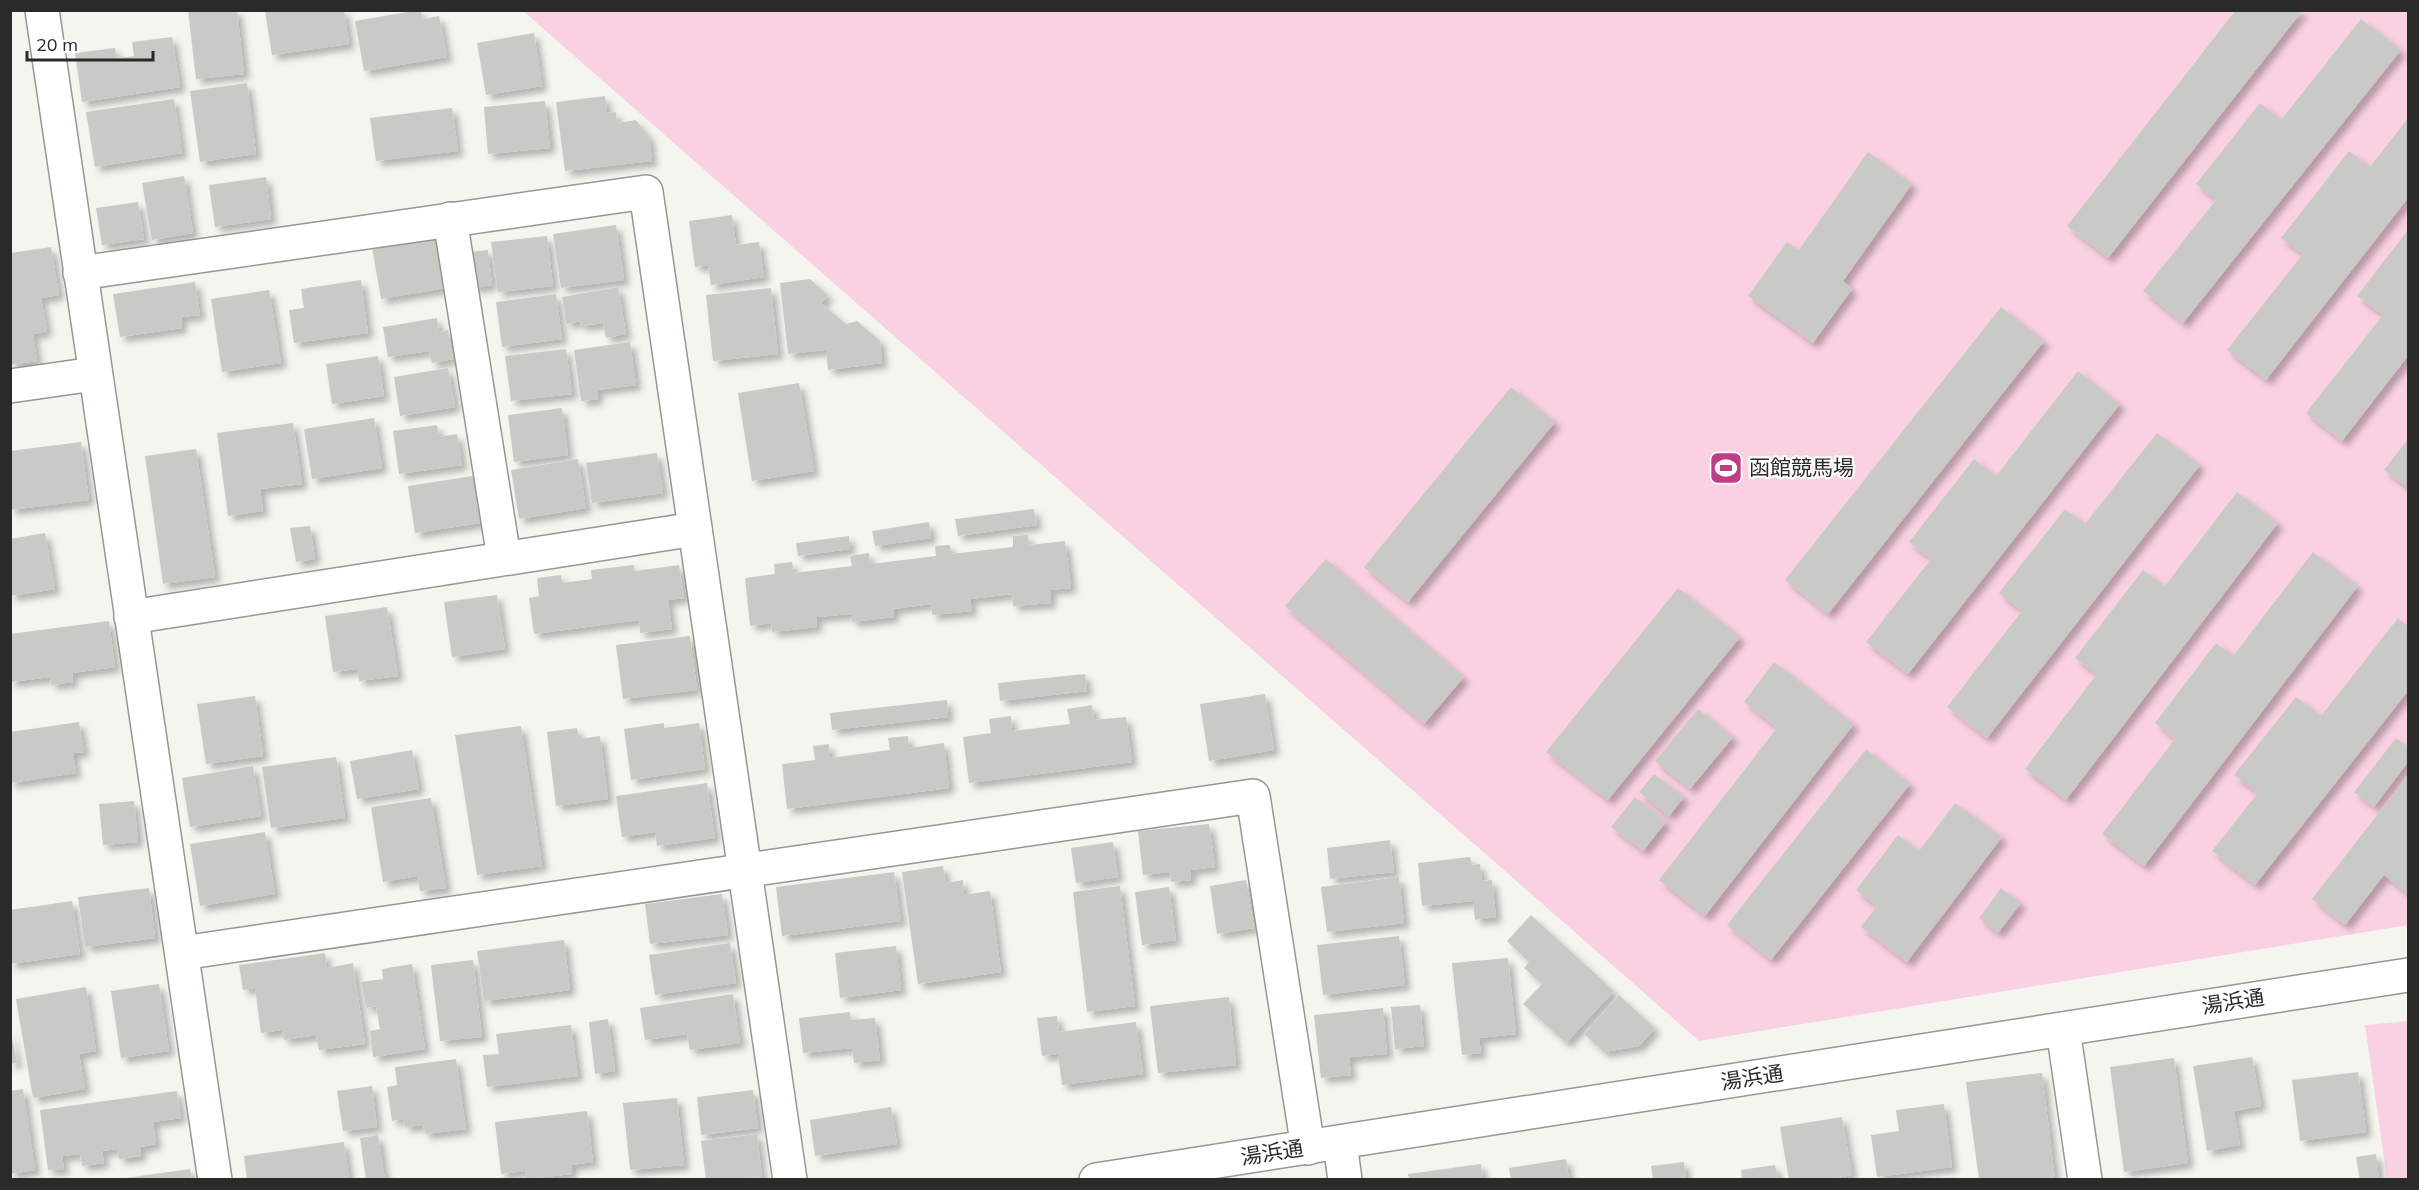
<svg xmlns="http://www.w3.org/2000/svg" width="2419" height="1190" viewBox="0 0 2419 1190" font-family="Mulish,'Noto Sans JP',sans-serif">
<style>
.green{fill:#fad1e3}
.building{fill:#c9cac5;filter:url(#shadow)}
.lines{fill:none;stroke-linecap:round;stroke-linejoin:round}
.minor-casing{stroke:#969792;stroke-width:36}
.tertiary-casing{stroke:#969792;stroke-width:36}
.minor{stroke:#fff;stroke-width:33}
.tertiary{stroke:#fff;stroke-width:33}
.labels{text-anchor:middle;stroke-width:4.5;stroke-linejoin:round;paint-order:stroke}
.poi-label{font-size:21px;fill:#2a2a28;stroke:#fff;text-anchor:start}
.street-label{font-size:21px;fill:#2a2a28;stroke:#fff}
</style>
<defs>
<filter id="shadow"><feDropShadow dx="5.5" dy="5.5" stdDeviation="3" flood-color="#0004"/></filter>
</defs>
<rect width="100%" height="100%" fill="#f5f5f0"/>
<g class="green">
<path d="M523,11H2408V925L1699,1041Z"/>
<path d="M2408,1021V1179H2387L2365,1025Z"/>
</g>
<g class="building">
<path d="M188,10H237L244,74L196,79Z"/>
<path d="M344,10L349,44L272,55L265,11Z"/>
<path d="M419,10H421L422,19L439,16L447,57L364,71L355,21Z"/>
<path d="M2236,10H2303L2108,258L2067,226Z"/>
<path d="M2361,19L2401,50L2183,323L2143,291L2216,200L2196,184L2260,103L2281,120Z"/>
<path d="M534,33L542,86L486,95L477,43Z"/>
<path d="M172,37L180,87L82,102L75,53L115,48L117,58L134,56L132,42Z"/>
<path d="M247,83L256,154L200,162L190,91Z"/>
<path d="M605,96L607,113L616,112L617,123L636,120L649,137L652,161L565,171L556,102Z"/>
<path d="M174,99L182,153L95,167L86,112Z"/>
<path d="M545,101L550,148L488,154L484,107Z"/>
<path d="M452,108L458,151L376,161L370,118Z"/>
<path d="M2408,118V198L2266,380L2227,350L2303,254L2281,238L2349,151L2370,167Z"/>
<path d="M1868,152L1912,184L1843,281L1852,289L1813,343L1748,296L1787,242L1799,250Z"/>
<path d="M184,176L193,233L152,240L142,183Z"/>
<path d="M266,177L271,219L215,227L209,185Z"/>
<path d="M138,202L144,239L102,245L96,208Z"/>
<path d="M732,215L736,245L759,242L764,277L711,285L708,265L695,267L689,221Z"/>
<path d="M616,225L624,280L561,288L553,234Z"/>
<path d="M2408,230V356L2342,441L2306,413L2383,315L2357,296Z"/>
<path d="M547,236L553,286L498,292L491,242Z"/>
<path d="M436,237L445,288L381,299L372,247Z"/>
<path d="M51,247L59,295L41,298L47,331L33,334L37,361L10,365V253Z"/>
<path d="M488,250L492,285L472,288L468,252Z"/>
<path d="M810,279L828,295L821,303L846,324L857,321L880,341L882,363L828,370L826,350L788,354L780,283Z"/>
<path d="M361,280L368,333L294,343L289,310L304,308L301,289Z"/>
<path d="M195,282L200,315L181,317L182,328L120,337L113,294Z"/>
<path d="M618,287L626,334L606,338L603,323L581,326L580,321L566,324L562,297Z"/>
<path d="M771,288L778,354L713,361L706,295Z"/>
<path d="M269,290L281,363L222,372L211,299Z"/>
<path d="M556,294L562,339L502,347L496,302Z"/>
<path d="M2001,307L2044,341L1828,614L1785,580Z"/>
<path d="M437,318L439,332L448,330L453,359L432,363L429,351L388,357L383,327Z"/>
<path d="M630,342L636,385L597,390L598,399L581,401L574,350Z"/>
<path d="M566,349L572,394L511,401L505,356Z"/>
<path d="M378,356L384,396L332,404L326,364Z"/>
<path d="M448,368L455,407L400,416L394,377Z"/>
<path d="M2078,371L2120,404L1908,674L1866,642L1931,559L1909,542L1974,459L1996,476Z"/>
<path d="M799,383L814,471L752,481L738,393Z"/>
<path d="M1511,387L1555,422L1408,602L1364,567Z"/>
<path d="M562,408L568,455L514,462L508,415Z"/>
<path d="M374,418L382,468L312,479L304,429Z"/>
<path d="M293,423L302,484L260,489L263,511L228,516L217,433Z"/>
<path d="M437,425L439,437L457,434L462,465L399,474L393,431Z"/>
<path d="M2157,433L2200,465L1987,738L1947,707L2022,611L1999,593L2065,509L2085,524Z"/>
<path d="M2408,439V488L2384,470Z"/>
<path d="M81,442L89,500L10,510V451Z"/>
<path d="M196,449L215,577L163,584L145,456Z"/>
<path d="M657,453L663,493L592,503L586,463Z"/>
<path d="M578,459L586,508L519,519L511,470Z"/>
<path d="M479,475L487,522L415,533L408,486Z"/>
<path d="M2237,492L2278,523L2066,800L2025,769L2097,674L2075,658L2143,570L2165,586Z"/>
<path d="M1034,509L1037,525L958,536L955,519Z"/>
<path d="M929,522L931,538L875,546L872,531Z"/>
<path d="M310,526L315,559L296,562L290,528Z"/>
<path d="M45,533L55,589L10,596V539Z"/>
<path d="M1028,535L1029,545L1065,541L1071,588L1050,590L1051,603L1013,606L1012,594L970,599L972,611L932,615L931,604L893,609L894,617L852,622L851,614L816,617L817,627L772,632L771,623L750,626L745,578L775,574L774,564L792,562L794,573L852,566L850,556L869,553L870,564L936,556L935,546L950,545L951,554L1013,547V536Z"/>
<path d="M849,536L850,549L798,556L796,543Z"/>
<path d="M2313,552L2358,586L2144,866L2102,834L2175,739L2155,723L2216,643L2233,656Z"/>
<path d="M1326,559L1464,677L1424,724L1285,606Z"/>
<path d="M634,565L635,571L679,565L684,598L668,600L672,629L640,633L639,620L534,634L529,598L539,596L537,578L561,575L562,583L592,579L591,570Z"/>
<path d="M1678,588L1740,637L1608,800L1546,752Z"/>
<path d="M497,595L505,649L452,657L444,602Z"/>
<path d="M387,607L398,676L359,681L357,669L333,672L325,616Z"/>
<path d="M2398,618L2408,627V691L2255,885L2212,851L2258,793L2234,775L2296,697L2321,716Z"/>
<path d="M109,621L115,667L72,673L73,682L51,685L50,677L10,682V634Z"/>
<path d="M690,636L697,690L623,699L616,645Z"/>
<path d="M1774,662L1854,724L1705,916L1659,880L1777,728L1744,702Z"/>
<path d="M1085,674L1087,691L1000,701L998,683Z"/>
<path d="M1265,694L1274,750L1209,761L1200,704Z"/>
<path d="M255,696L263,756L206,764L197,704Z"/>
<path d="M947,700L948,717L832,730L830,713Z"/>
<path d="M1092,705L1094,720L1126,717L1132,762L969,783L963,737L991,733L989,719L1011,716L1012,731L1070,724L1067,709Z"/>
<path d="M1698,709L1733,737L1690,789L1655,761Z"/>
<path d="M79,722L84,752L73,753L76,773L10,783V732Z"/>
<path d="M664,723V728L699,723L705,769L631,780L624,729Z"/>
<path d="M521,726L542,866L477,875L455,735Z"/>
<path d="M577,728L579,739L600,736L608,799L556,806L547,732Z"/>
<path d="M908,736L909,748L944,743L949,788L787,809L782,764L815,760L813,746L829,744L830,758L890,750L888,738Z"/>
<path d="M2396,738L2408,747V762L2374,807L2354,792Z"/>
<path d="M1866,749L1910,784L1771,960L1727,925Z"/>
<path d="M412,750L419,789L357,799L350,761Z"/>
<path d="M336,757L345,818L271,828L262,767Z"/>
<path d="M253,766L261,816L190,827L182,778Z"/>
<path d="M1654,774L1684,797L1669,816L1639,792Z"/>
<path d="M2408,775V894L2384,875L2345,925L2312,899Z"/>
<path d="M707,783L715,838L657,846L655,832L622,837L616,796Z"/>
<path d="M1635,797L1666,822L1643,851L1611,827Z"/>
<path d="M431,798L446,888L420,891L417,876L383,882L371,807Z"/>
<path d="M134,801L138,842L103,845L99,804Z"/>
<path d="M1955,803L2002,837L1907,962L1861,927L1877,906L1856,890L1898,835L1919,851Z"/>
<path d="M1209,824L1215,867L1191,870V880L1171,882L1170,872L1143,875L1138,831Z"/>
<path d="M265,832L275,894L200,906L190,844Z"/>
<path d="M1390,840L1394,872L1330,879L1327,848Z"/>
<path d="M1113,842L1118,877L1076,883L1071,848Z"/>
<path d="M1470,857L1472,865L1480,864L1482,881L1492,880L1496,917L1475,920L1473,901L1422,906L1418,863Z"/>
<path d="M943,866L946,883L963,880L964,895L990,891L1001,972L918,984L902,872Z"/>
<path d="M894,872L901,921L782,936L776,887Z"/>
<path d="M1399,877L1404,923L1327,932L1321,887Z"/>
<path d="M1246,880L1254,928L1217,934L1210,886Z"/>
<path d="M1120,886L1135,1006L1087,1012L1073,892Z"/>
<path d="M1169,887L1176,940L1142,945L1135,892Z"/>
<path d="M149,888L155,938L85,947L78,897Z"/>
<path d="M2001,888L2021,903L1998,933L1979,918Z"/>
<path d="M722,894L728,935L650,944L645,904Z"/>
<path d="M72,901L80,954L10,964V910Z"/>
<path d="M1531,915L1614,991L1566,1043L1523,1004L1542,984L1524,968L1529,962L1507,941Z"/>
<path d="M1399,936L1405,985L1323,995L1317,945Z"/>
<path d="M564,940L570,990L484,1001L477,951Z"/>
<path d="M730,943L736,983L655,995L649,955Z"/>
<path d="M896,946L901,990L840,998L835,953Z"/>
<path d="M325,953L327,968L353,963L365,1044L319,1050L316,1035L284,1040L282,1030L261,1033L255,988L243,990L239,965Z"/>
<path d="M1508,958L1516,1034L1479,1038L1481,1053L1462,1055L1452,963Z"/>
<path d="M473,960L482,1037L440,1041L431,965Z"/>
<path d="M412,964L425,1049L373,1057L370,1031L380,1029L376,1006L366,1008L361,982L383,979L382,969Z"/>
<path d="M159,984L169,1051L121,1058L111,991Z"/>
<path d="M86,987L96,1051L79,1054L85,1089L33,1098L16,999Z"/>
<path d="M733,994L740,1043L690,1050L687,1034L645,1040L640,1008Z"/>
<path d="M1619,995L1655,1028L1639,1046L1604,1052L1584,1034Z"/>
<path d="M1229,997L1236,1065L1158,1073L1150,1006Z"/>
<path d="M1420,1005L1424,1046L1395,1049L1391,1007Z"/>
<path d="M1383,1008L1387,1054L1349,1057L1351,1075L1321,1078L1314,1015Z"/>
<path d="M850,1012L851,1020L875,1018L880,1060L854,1063L852,1048L803,1053L799,1018Z"/>
<path d="M1057,1016L1059,1032L1136,1022L1143,1074L1062,1085L1058,1054L1042,1056L1037,1018Z"/>
<path d="M608,1019L615,1071L595,1074L589,1022Z"/>
<path d="M571,1025L578,1076L487,1087L483,1055L499,1054L496,1034Z"/>
<path d="M10,1027L17,1063L10,1064Z"/>
<path d="M2252,1057L2261,1106L2234,1111L2240,1145L2207,1151L2193,1066Z"/>
<path d="M2174,1058L2188,1163L2124,1172L2110,1067Z"/>
<path d="M456,1059L466,1129L425,1134L423,1125L405,1127L403,1119L392,1121L387,1087L397,1085L395,1067Z"/>
<path d="M2358,1072L2366,1132L2300,1141L2292,1080Z"/>
<path d="M2042,1073L2055,1180H1979L1966,1082Z"/>
<path d="M372,1086L377,1127L343,1131L337,1091Z"/>
<path d="M23,1089L35,1170L10,1174V1091Z"/>
<path d="M753,1090L758,1128L701,1135L697,1097Z"/>
<path d="M177,1091L181,1118L153,1122L156,1144L140,1147L141,1156L119,1159L117,1149L102,1151L104,1163L82,1166L80,1154L62,1156L64,1169L48,1170L40,1110Z"/>
<path d="M677,1098L684,1165L630,1170L623,1103Z"/>
<path d="M1944,1104L1952,1167L1877,1177L1871,1135L1899,1131L1896,1110Z"/>
<path d="M891,1107L897,1144L815,1156L810,1120Z"/>
<path d="M587,1111L593,1162L571,1165L572,1174L526,1179L525,1171L501,1174L495,1122Z"/>
<path d="M1842,1117L1852,1175L1825,1180H1789L1780,1127Z"/>
<path d="M757,1134L762,1177L706,1180L701,1141Z"/>
<path d="M378,1135L385,1180H366L360,1138Z"/>
<path d="M344,1142L349,1180H247L244,1156Z"/>
<path d="M2376,1154L2379,1180H2360L2356,1157Z"/>
<path d="M1566,1159L1569,1180H1511L1509,1168Z"/>
<path d="M1684,1162L1686,1180H1653L1651,1166Z"/>
<path d="M1481,1164L1483,1180H1409L1408,1174Z"/>
<path d="M1775,1165L1778,1180H1742L1741,1170Z"/>
<path d="M190,1169L192,1180H126V1178Z"/>
</g>
<g class="lines">
<defs>
<g id="minor">
<path d="M42,10L215,1180"/>
<path d="M450,219L504,558"/>
<path d="M80,273L646,192L790,1180"/>
<path d="M10,386L94,374"/>
<path d="M131,617L695,529"/>
<path d="M182,953L1253,796L1308,1148"/>
<path d="M2063,1029L2085,1180"/>
<path d="M1340,1143L1345,1180"/>
</g>
<path id="tertiary" d="M1096,1180L2408,975"/>
</defs>
<use href="#minor" class="minor-casing"/>
<use href="#tertiary" class="tertiary-casing"/>
<use href="#minor" class="minor"/>
<use href="#tertiary" class="tertiary"/>
</g>
<defs>
<symbol id="stadium-square" viewBox="-11 -11 22 22"><rect x="-9" y="-9" width="18" height="18" rx="4" fill="#be3d86" stroke="#fff"/><path d="M0-5a6.5 5 0 1 0 0 10a6.5 5 0 1 0 0-10ZM-3.5-1.8h7v3.6h-7Z" fill="#fff"/></symbol>
</defs>
<g fill-rule="evenodd">
<use href="#stadium-square" x="1707" y="449" width="38" height="38"/>
</g>
<g class="labels">
<g class="poi-label">
<text x="1749" y="475">函館競馬場</text>
</g>
<g class="street-label">
<text transform="translate(2233 1002) rotate(-9)" y="7">湯浜通</text>
<text transform="translate(1752 1078) rotate(-9)" y="7">湯浜通</text>
<text transform="translate(1272 1153) rotate(-9)" y="7">湯浜通</text>
</g>
</g>
<rect width="2419" height="1190" fill="none" stroke="#2a2a28" stroke-width="24"/>
<path d="M27 51v9h126v-9" fill="none" stroke="#2a2a28" stroke-width="3"/>
<text x="36" y="51" font-size="18" fill="#2a2a28" stroke="#ffffff" stroke-width="4.5" paint-order="stroke">20 m</text>
</svg>
